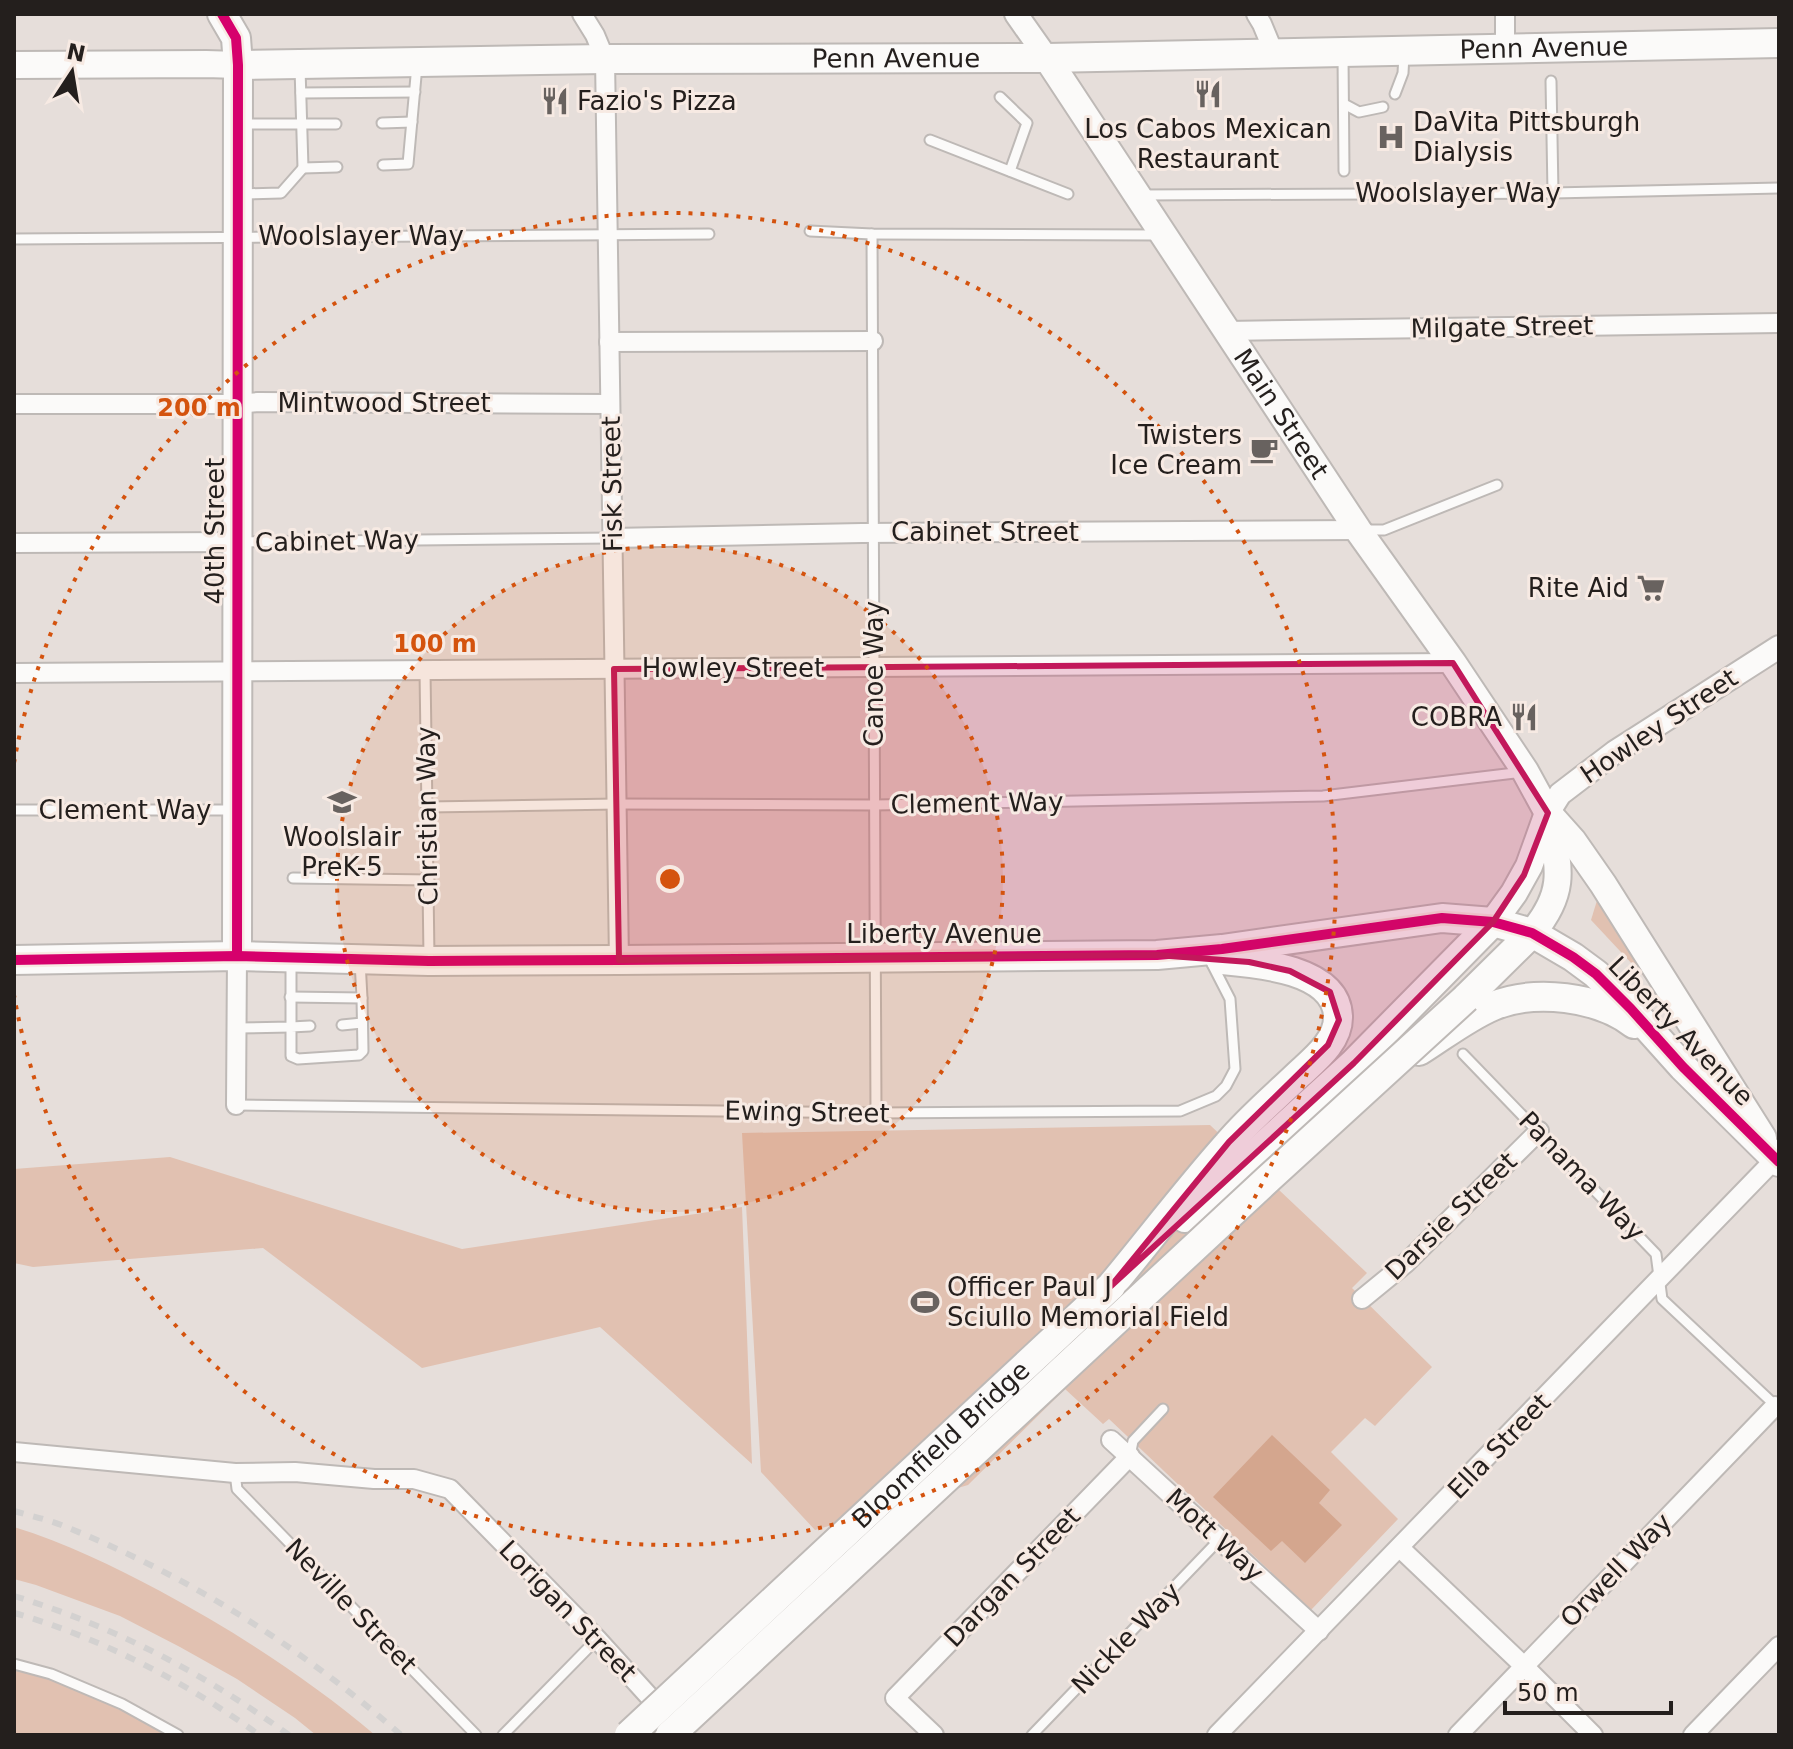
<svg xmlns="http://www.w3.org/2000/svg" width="1793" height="1749" viewBox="0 0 1793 1749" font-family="'DejaVu Sans',sans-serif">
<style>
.green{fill:#e1c1b1}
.water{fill:#d4a68e}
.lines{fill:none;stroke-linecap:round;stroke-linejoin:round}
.service-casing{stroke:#beb9b6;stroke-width:13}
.minor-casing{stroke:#beb9b6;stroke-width:22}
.tertiary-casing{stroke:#beb9b6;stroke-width:26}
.secondary-casing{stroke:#beb9b6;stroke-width:30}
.primary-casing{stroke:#beb9b6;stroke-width:32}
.service{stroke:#fbfaf9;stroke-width:9}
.minor{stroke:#fbfaf9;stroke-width:18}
.tertiary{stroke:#fbfaf9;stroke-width:22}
.secondary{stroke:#fbfaf9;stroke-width:26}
.primary{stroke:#fbfaf9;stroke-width:28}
.rail{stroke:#d3d1d0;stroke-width:6;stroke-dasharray:10 10;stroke-linecap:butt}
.primary-bridge-casing{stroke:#beb9b6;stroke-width:32;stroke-linecap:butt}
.primary-bridge{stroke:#fbfaf9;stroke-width:28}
.cycleway-casing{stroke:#f7eae3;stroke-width:15}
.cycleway{stroke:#d6006c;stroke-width:10}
.marked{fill:#c2185b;fill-opacity:0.2;stroke:#c2185b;stroke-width:6;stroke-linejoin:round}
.ring{fill:none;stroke:#d4530e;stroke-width:4;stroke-dasharray:4 8}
.labels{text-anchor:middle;stroke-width:6;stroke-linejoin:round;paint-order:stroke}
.street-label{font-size:26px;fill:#241f1d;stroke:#f7eae3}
.poi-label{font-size:26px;fill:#241f1d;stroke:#f7eae3;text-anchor:start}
.centre{fill:#d4530e;stroke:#f7eae3;stroke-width:4}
.ring-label{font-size:24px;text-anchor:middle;font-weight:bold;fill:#d4530e;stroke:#f7eae3;stroke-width:6;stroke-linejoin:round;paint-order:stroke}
</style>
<rect width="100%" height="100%" fill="#e6deda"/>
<g class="green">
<path d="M1599,894L1678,1013L1591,920Z"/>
<path d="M1210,1125L1367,1273L1352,1288L1432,1367L1375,1426L1365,1418L1331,1452L1398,1519L1311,1610L1109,1419L1103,1424L1065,1389L968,1485L815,1530L761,1472L742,1133Z"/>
<path d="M170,1157L462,1249L742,1207L752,1464L600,1327L422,1368L263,1248L33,1267L14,1263V1169Z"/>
<path d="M14,1527C66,1543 113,1566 160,1591C236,1632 309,1679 375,1735H316L295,1718L237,1679L180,1647L120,1616L36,1585L14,1579Z"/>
<path d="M14,1664L51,1674L178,1735H14Z"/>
</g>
<path class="water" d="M1272,1435L1330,1490L1319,1503L1342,1525L1305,1563L1282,1541L1271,1551L1213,1497Z"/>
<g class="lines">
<defs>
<g id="service">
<path d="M1343,55L1344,171"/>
<path d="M300,68L303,168L337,167"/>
<path d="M1551,81L1553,193"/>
<path d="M301,93L415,92"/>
<path d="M1395,94L1403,73L1404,55"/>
<path d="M1000,97L1027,123L1010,171"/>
<path d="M1344,104L1359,112L1383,107"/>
<path d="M382,123L412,122"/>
<path d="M241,124H336"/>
<path d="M930,140L1068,194"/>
<path d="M383,165L408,164L417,65"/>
<path d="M241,194L281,193L303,168"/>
<path d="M1142,195L1553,193L1779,188"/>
<path d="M810,231L872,234L1159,235"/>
<path d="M872,234L876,1113"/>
<path d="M14,239L709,234"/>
<path d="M1362,530H1384L1497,485"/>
<path d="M240,542L612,538"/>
<path d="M425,670L429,957"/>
<path d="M428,807L617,804L875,805L1323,796L1523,772"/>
<path d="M14,810H235"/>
<path d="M293,878L429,880"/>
<path d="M290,997L362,998L360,961"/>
<path d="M342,1025L362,1023"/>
<path d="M310,1026L291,1027V1056L298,1059L359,1055L363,1051L362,998"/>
<path d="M236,1028L291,1027V961"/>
<path d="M1463,1054L1656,1254L1662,1299L1777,1407"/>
<path d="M236,1105L876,1113L1180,1111L1216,1096L1226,1086L1235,1069L1230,999L1211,962"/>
<path d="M1130,1456L1133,1441L1163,1409"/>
<path d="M235,1473L237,1489L476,1735"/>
<path d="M14,1664L51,1674L122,1704L178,1735"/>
<path d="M503,1735L597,1639"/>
<path d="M1032,1735L1219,1540"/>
</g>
<g id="minor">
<path d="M582,14L595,35L605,59L619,960"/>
<path d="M1256,14L1262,24L1274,53"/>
<path d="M1505,14V49"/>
<path d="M1226,331L1779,323"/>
<path d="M609,342L873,341"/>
<path d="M14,404H237L258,402L610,404"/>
<path d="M612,538L862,533L1358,530"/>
<path d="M14,543L237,542"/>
<path d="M14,673L1453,663"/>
<path d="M236,1105L237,956"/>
<path d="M1362,1299L1406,1263L1539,1131"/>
<path d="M1111,1440L1319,1631"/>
<path d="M14,1452L235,1473L295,1472L374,1479H414L450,1489L597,1639L666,1715"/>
<path d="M1400,1548L1524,1666L1593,1735"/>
<path d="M934,1735L895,1698L1130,1456"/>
<path d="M1217,1735L1779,1155"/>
<path d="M1458,1735L1775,1406"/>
<path d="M1693,1735L1779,1646"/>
</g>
<g id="tertiary">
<path d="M1016,14L1047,58"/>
<path d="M1548,813L1560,794L1615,752L1779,647"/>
</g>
<g id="secondary">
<path id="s1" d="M1047,58L1358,530L1453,663L1525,771L1548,813L1573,841L1603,884L1763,1138"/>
<path d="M14,65L206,64L238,65"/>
<path d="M1493,922L1514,893L1529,866L1548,813"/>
<path d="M1532,933C1569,889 1558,865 1548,813"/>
</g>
<g id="primary">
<path d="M222,14L236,38L238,65L237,956"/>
<path id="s2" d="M238,65L605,59L1047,58L1779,43"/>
<path d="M14,960L237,956L429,961L619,960L1157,955L1222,949L1442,918L1493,922L1532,933L1573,957L1596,974L1631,1009L1683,1067L1779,1162"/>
<path d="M1466,998L1532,933"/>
<path d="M1419,1051C1443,1036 1467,1017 1493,1006C1535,989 1598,996 1634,1024"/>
<path d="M1185,1218L1354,1063L1493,922"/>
<path d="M1111,1286C1150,1239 1187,1190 1228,1144C1249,1119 1274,1098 1298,1075C1314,1060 1339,1041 1338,1016C1336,969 1257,963 1221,960"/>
</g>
</defs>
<use href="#service" class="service-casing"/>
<use href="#minor" class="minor-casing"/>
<use href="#tertiary" class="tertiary-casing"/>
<use href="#secondary" class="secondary-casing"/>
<use href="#primary" class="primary-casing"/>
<use href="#service" class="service"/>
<use href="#minor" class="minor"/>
<use href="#tertiary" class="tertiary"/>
<use href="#secondary" class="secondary"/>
<use href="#primary" class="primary"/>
<g class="rail">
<path d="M14,1511C31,1516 50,1520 66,1527C189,1576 302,1648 401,1735"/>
<path d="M14,1596C116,1627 203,1673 289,1735"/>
<path d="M14,1613C97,1636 190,1684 259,1735"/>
</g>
<defs>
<g id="primary-bridge">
<path id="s3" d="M629,1735L1111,1286"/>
<path d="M670,1735L1268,1179L1466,998"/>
</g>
</defs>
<use href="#primary-bridge" class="primary-bridge-casing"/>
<use href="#primary-bridge" class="primary-bridge"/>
<defs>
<g id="cycleway">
<path d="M222,14L236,38L238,65L237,956"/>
<path d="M14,960L237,956L429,961L619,960L1157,955L1222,949L1442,918L1493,922L1532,933L1573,957L1596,974L1631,1009L1683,1067L1779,1162"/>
</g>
</defs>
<use href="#cycleway" class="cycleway-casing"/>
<use href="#cycleway" class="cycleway"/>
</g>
<path class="marked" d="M1453,663L1548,813L1524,875L1493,922L1354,1063L1111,1286L1229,1142L1328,1045L1339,1020L1330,992L1290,971L1249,962L1157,955L619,960L614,669Z"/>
<circle cx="670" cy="879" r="333" fill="#d4530e" fill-opacity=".12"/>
<g class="ring">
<circle cx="670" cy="879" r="333"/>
<path d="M14 763A666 666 0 1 1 14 995"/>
</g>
<defs>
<symbol id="restaurant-bare" viewBox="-9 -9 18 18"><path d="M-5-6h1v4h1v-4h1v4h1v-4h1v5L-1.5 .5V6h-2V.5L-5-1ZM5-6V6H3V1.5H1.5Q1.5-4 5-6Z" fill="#68625f" stroke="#f7eae3" stroke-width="2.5" paint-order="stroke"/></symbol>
<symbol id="hospital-bare" viewBox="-9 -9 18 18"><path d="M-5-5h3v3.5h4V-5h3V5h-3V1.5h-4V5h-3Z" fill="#68625f" stroke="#f7eae3" stroke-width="2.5" paint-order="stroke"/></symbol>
<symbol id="cafe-bare" viewBox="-9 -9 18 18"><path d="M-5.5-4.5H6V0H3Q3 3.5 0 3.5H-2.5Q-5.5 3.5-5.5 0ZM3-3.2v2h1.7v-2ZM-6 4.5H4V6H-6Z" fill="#68625f" stroke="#f7eae3" stroke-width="2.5" paint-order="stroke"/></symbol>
<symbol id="supermarket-bare" viewBox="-9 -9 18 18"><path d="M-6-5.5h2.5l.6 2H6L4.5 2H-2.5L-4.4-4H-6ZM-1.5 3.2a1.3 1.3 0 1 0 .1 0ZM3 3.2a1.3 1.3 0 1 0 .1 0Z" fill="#68625f" stroke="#f7eae3" stroke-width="2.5" paint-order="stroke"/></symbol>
<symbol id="school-bare" viewBox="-9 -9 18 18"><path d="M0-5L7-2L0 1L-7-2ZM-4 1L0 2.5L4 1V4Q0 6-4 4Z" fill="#68625f" stroke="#f7eae3" stroke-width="2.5" paint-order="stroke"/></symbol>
<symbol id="stadium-bare" viewBox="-9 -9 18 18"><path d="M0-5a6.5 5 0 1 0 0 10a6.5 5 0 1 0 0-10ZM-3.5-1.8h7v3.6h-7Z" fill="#68625f" stroke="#f7eae3" stroke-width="2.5" paint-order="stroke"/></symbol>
</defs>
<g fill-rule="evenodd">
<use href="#restaurant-bare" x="1188" y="74" width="40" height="40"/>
<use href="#restaurant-bare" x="535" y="81" width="40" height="40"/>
<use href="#hospital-bare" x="1371" y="117" width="40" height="40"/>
<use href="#cafe-bare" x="1244" y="430" width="40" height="40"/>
<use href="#supermarket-bare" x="1631" y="568" width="40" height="40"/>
<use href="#restaurant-bare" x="1504" y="697" width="40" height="40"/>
<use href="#school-bare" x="322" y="782" width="40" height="40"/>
<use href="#stadium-bare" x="905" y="1282" width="40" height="40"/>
</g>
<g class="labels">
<g class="street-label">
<text dy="9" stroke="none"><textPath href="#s2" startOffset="1306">Penn Avenue</textPath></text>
<text dy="9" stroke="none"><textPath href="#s2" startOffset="658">Penn Avenue</textPath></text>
<text x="1458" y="202">Woolslayer Way</text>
<text x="361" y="245">Woolslayer Way</text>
<text transform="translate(1502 327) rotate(-1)" y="9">Milgate Street</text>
<text x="384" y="412">Mintwood Street</text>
<text dy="9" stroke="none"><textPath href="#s1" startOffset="426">Main Street</textPath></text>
<text transform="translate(612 484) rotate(-91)" y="9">Fisk Street</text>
<text transform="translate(215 531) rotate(-90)" y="9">40th Street</text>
<text x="985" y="541">Cabinet Street</text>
<text transform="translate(337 541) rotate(-1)" y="9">Cabinet Way</text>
<text x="733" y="677">Howley Street</text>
<text transform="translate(874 674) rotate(-90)" y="9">Canoe Way</text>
<text transform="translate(1659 726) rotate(-34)" y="9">Howley Street</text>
<text transform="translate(977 803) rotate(-1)" y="9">Clement Way</text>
<text x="125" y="819">Clement Way</text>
<text transform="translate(427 816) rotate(-91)" y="9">Christian Way</text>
<text x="944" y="943">Liberty Avenue</text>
<text transform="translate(1681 1031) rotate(46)" y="9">Liberty Avenue</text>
<text transform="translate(807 1112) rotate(1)" y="9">Ewing Street</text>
<text transform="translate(1582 1176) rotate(46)" y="9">Panama Way</text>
<text transform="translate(1451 1216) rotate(-44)" y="9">Darsie Street</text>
<text dy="9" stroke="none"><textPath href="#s3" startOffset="426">Bloomfield Bridge</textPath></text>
<text transform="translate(1499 1446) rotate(-46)" y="9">Ella Street</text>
<text transform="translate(1215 1535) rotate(43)" y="9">Mott Way</text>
<text transform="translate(1616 1570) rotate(-46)" y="9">Orwell Way</text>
<text transform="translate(1012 1577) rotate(-46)" y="9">Dargan Street</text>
<text transform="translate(351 1606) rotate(46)" y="9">Neville Street</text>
<text transform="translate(568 1611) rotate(46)" y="9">Lorigan Street</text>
<text transform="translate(1126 1638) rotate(-46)" y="9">Nickle Way</text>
</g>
<g class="poi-label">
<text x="577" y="110">Fazio's Pizza</text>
<text x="1413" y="131">DaVita Pittsburgh<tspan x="1413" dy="30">Dialysis</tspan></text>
<text x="1208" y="138" text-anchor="middle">Los Cabos Mexican<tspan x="1208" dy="30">Restaurant</tspan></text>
<text x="1242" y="444" text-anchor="end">Twisters<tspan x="1242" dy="30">Ice Cream</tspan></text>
<text x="1629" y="597" text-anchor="end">Rite Aid</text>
<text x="1502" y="726" text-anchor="end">COBRA</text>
<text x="342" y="846" text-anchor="middle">Woolslair<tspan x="342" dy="30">PreK-5</tspan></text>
<text x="947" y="1296">Officer Paul J<tspan x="947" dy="30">Sciullo Memorial Field</tspan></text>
</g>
</g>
<circle cx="670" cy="879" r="12" class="centre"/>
<g class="ring-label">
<text x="199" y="416">200 m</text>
<text x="435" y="652">100 m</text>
</g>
<rect width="1793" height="1749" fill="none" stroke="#241f1d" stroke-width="32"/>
<g transform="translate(72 72) rotate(12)" stroke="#f7eae3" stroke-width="6" paint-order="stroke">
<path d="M0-6L14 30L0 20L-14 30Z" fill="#241f1d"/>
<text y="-12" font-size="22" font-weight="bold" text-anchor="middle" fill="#241f1d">N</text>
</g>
<path d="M1505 1701v12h166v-12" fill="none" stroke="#241f1d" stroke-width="4"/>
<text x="1517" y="1701" font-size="24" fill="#241f1d" stroke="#f7eae3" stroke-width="6" paint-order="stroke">50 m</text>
</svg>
